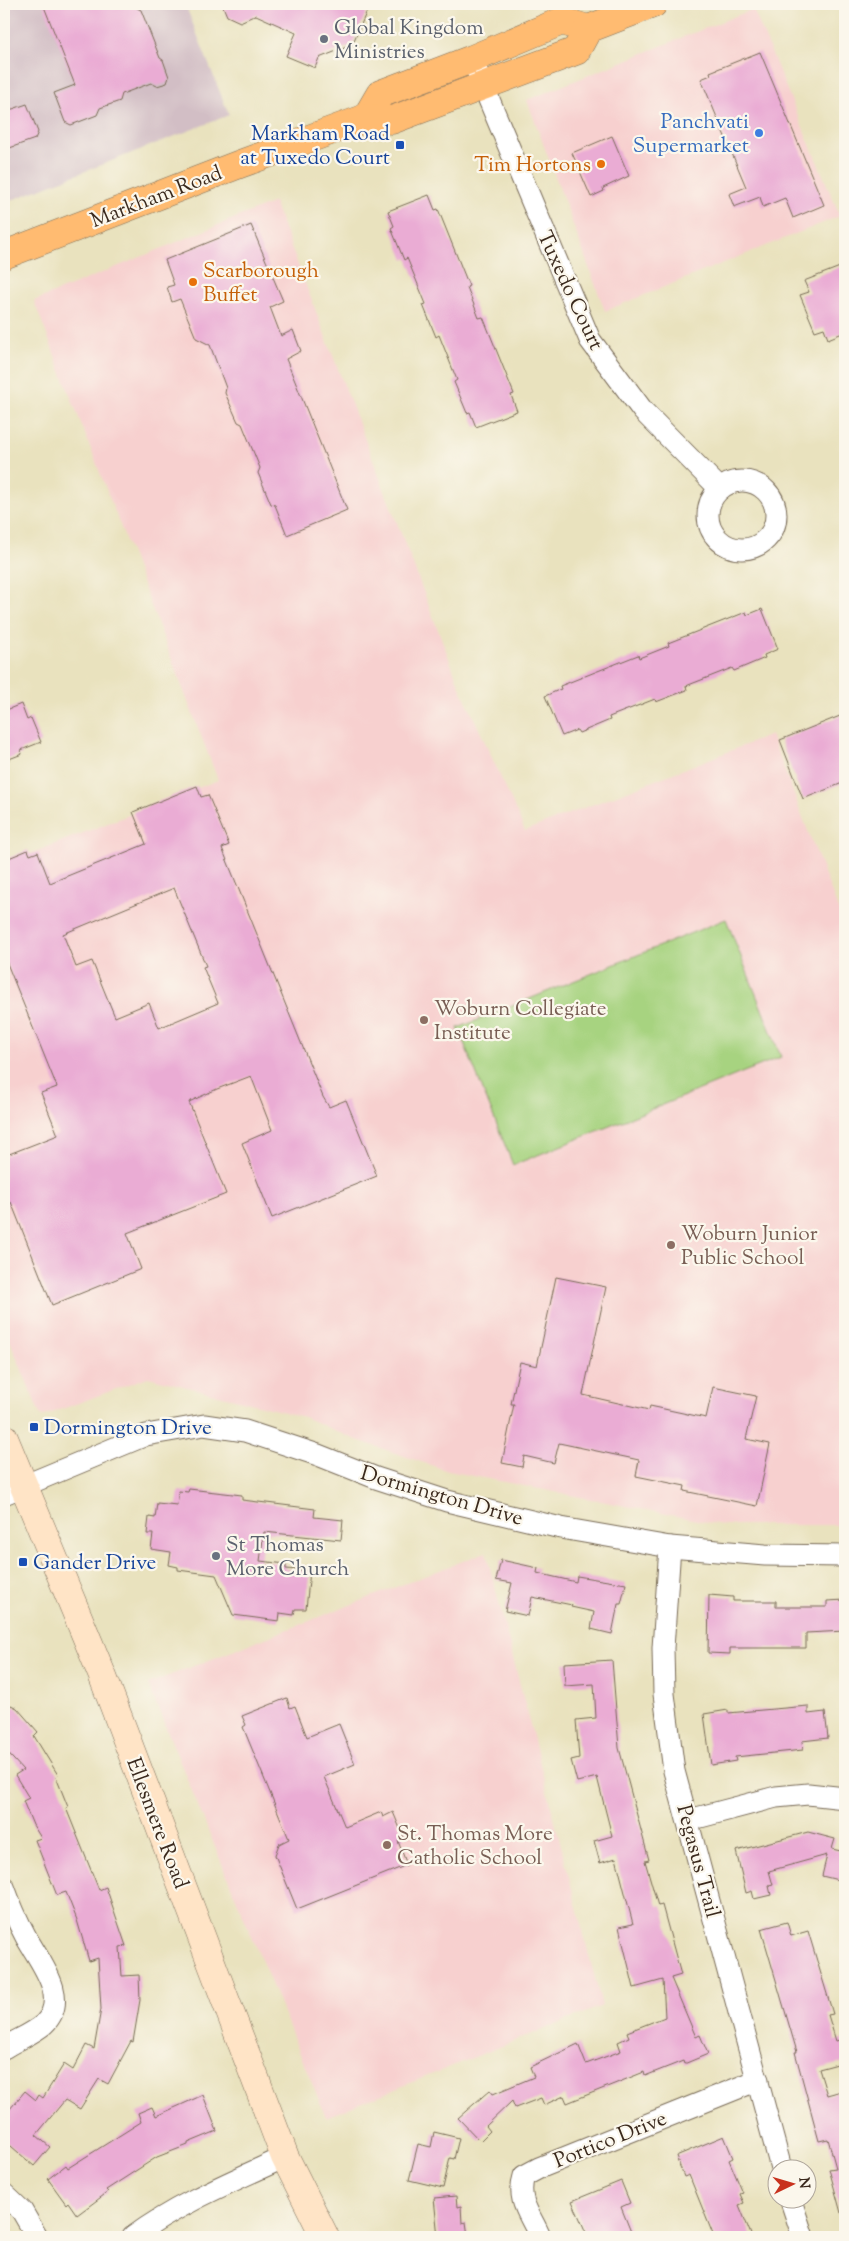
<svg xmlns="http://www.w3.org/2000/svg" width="849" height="2241" viewBox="0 0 849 2241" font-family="'Sorts Mill Goudy',serif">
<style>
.built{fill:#f7d0cf}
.industrial{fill:#d2bec5}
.green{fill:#a7d380;stroke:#717e4f}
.building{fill:#eaacd4;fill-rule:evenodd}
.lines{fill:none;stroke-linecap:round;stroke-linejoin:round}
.street-casing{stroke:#786a56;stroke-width:23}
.secondary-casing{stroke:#786a56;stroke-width:29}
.primary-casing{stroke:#786a56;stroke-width:29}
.street{stroke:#fff;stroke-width:21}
.secondary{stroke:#ffe4c6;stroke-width:28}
.primary{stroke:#ffbb71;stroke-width:28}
.worship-dot{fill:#6b7280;stroke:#fbf7ec;stroke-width:2}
.shop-dot{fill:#3f7fe0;stroke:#fbf7ec;stroke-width:2}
.transit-dot{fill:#1a4fb4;stroke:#fbf7ec;stroke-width:2}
.food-dot{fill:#e8710a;stroke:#fbf7ec;stroke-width:2}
.education-dot{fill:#8d6e63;stroke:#fbf7ec;stroke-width:2}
.labels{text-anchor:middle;stroke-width:4.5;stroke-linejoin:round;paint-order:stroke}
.worship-label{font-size:21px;fill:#5b616d;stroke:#fbf7ec;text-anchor:start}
.shop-label{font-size:21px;fill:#366cbe;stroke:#fbf7ec;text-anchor:end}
.transit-label{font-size:21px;fill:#164399;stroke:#fbf7ec;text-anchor:start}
.food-label{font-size:21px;fill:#c56008;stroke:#fbf7ec;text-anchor:end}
.street-label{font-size:21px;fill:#3b2a1e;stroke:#fbf7ec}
.education-label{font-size:21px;fill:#785e54;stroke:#fbf7ec;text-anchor:start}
</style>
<rect width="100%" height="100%" fill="#fbf7ec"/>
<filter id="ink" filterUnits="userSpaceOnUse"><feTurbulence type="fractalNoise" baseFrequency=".02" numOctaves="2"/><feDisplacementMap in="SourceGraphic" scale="10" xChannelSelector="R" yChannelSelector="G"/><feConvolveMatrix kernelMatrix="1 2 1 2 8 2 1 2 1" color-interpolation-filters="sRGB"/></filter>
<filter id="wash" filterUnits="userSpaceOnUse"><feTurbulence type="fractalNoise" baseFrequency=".0096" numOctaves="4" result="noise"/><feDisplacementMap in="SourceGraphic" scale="20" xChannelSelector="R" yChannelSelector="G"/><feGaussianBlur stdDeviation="1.12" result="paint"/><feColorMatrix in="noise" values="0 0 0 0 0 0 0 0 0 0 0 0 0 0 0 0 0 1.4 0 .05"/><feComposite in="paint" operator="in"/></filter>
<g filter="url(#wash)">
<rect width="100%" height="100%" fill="#e9e2be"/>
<g class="built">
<path d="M753,9L840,216L605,311L527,100Z"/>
<path d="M274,202L460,687L525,831L771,735L845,927V1525H722L448,1471L354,1439L304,1417L148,1377L41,1417L4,1326V864L218,780L34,301Z"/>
<path d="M486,1552L602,2006L326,2117L148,1684Z"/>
</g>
<path class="industrial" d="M4,4H185L229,115L4,203Z"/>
<path class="green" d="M726,919L781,1057L513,1165L458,1028Z"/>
<g id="blocks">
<g class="building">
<path d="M43,4H135L137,8L141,10L160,58L163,60L169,77L167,83L157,86L151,83L122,94L120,101L100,108L97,115L71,125L65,122L54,93L75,85Z"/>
<path d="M222,4H370L352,45L319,58L315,68L286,56L296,33L256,15L240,22L227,16Z"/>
<path d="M760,52L824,205L793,218L785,198L763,207L760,197L734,207L729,194L746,187L701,79L711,75L710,72Z"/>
<path d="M27,104L38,132L35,139L4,150V112Z"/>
<path d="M612,136L629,176L603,188L604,191L591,197L572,153Z"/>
<path d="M429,195L435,210L438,209L469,286L467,287L479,318L483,317L514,394L511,395L517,411L476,427L470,412L467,413L454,382L457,380L439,335L436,337L423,305L426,304L407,258L404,260L391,228L394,226L388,211Z"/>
<path d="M251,225L283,301L270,307L281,336L293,330L301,351L286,359L347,510L287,535L275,505L271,504L258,473L260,468L242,424L238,422L225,393L226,388L210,345L196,338L180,299L172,302L167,287L174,285L165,260Z"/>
<path d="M845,265V332L828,339L824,328L815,331L800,295L809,292L804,281Z"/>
<path d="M762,609L778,649L764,655L765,658L734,671L732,668L686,686L687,690L656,702L655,699L609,717L610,720L579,733L577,730L562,736L545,696L561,689L560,686L638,655L639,658L669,646L668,643L746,612L747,615Z"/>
<path d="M21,704L27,720L31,718L41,742L21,750L22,754L4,761V711Z"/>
<path d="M845,714V782L803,799L780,740Z"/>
<path d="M197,786L201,797L208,795L229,845L222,848L323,1097L329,1107L346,1100L377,1176L272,1218L242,1143L272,1130L251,1076L217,1089L189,1102L226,1194L127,1233L141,1269L52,1305L11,1202L4,1205V1156L58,1135L41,1093L57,1087L4,956V860L28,850L30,855L38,852L50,883L146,844L133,812ZM174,888L206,966L203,967L218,1003L159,1028L149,1003L115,1017L92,961L76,967L63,934Z"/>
<path d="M556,1277L606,1287L583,1395L649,1410L650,1406L706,1418L713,1387L756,1396L746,1439L770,1444L757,1506L684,1491L685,1486L636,1476L639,1460L559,1443L554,1463L524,1456L522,1467L502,1463L514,1404H511L520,1362L537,1366Z"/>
<path d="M189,1489L242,1495V1500L315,1509L314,1517L343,1520L341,1540L264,1532L260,1561L286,1564V1569L310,1571L306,1609H295L294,1615L280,1613L279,1621L233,1615L216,1575L178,1570V1567L169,1565L171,1552L151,1549L153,1534H147L149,1517L155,1518L157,1503L177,1505L179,1491L188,1492Z"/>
<path d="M501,1560L538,1568L537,1573L576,1582L577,1576L626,1584L621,1604H618L612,1634L591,1629L594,1612L571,1607L572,1605L532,1597L528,1616L505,1611L512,1583L496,1580Z"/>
<path d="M709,1595L733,1597V1601H776V1607H827V1601L845,1600V1631L806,1633V1648H730V1654L708,1653Z"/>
<path d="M612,1660L619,1748L649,1860L645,1861L658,1906L662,1905L681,1975L671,1978L696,2037L700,2035L708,2054L684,2064L683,2061L645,2076L644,2072L567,2103L564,2096L544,2105L541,2098L515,2108L512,2101L486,2126L490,2131L480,2141L458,2118L490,2090L493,2094L534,2077L530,2067L578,2044L586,2064L621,2051L618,2042L629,2037L627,2032L665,2017L663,1980L634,1988L619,1927L633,1924L616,1858L600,1863L594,1841L612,1836L597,1777L577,1782L571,1760L579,1758L576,1720L596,1718L594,1684L565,1686L564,1663Z"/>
<path d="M287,1698L290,1708L295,1706L307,1737L339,1724L355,1764L324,1777L345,1827L381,1812L383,1817L393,1812L404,1838L398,1841L407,1865L297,1909L275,1855L279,1844L289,1839L243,1727L246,1725L242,1716Z"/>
<path d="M11,1705L17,1708L38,1732L34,1736L58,1775L56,1777L68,1807L66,1808L99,1890L106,1887L126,1946L120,1947L122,1976L139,1975L140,2000L133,2042L131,2041L108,2084L99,2079L80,2109L65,2100L36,2135L50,2147L34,2166L4,2140V2116L25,2091L36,2100L39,2095L43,2098L64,2064L73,2070L86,2045L94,2049L101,2009L98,1958L89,1961L77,1920L66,1892L57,1895L56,1893L35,1840L41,1838L33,1825L23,1801L29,1798L15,1775L23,1770L4,1749V1711Z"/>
<path d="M808,1706V1714L825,1712L828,1738L802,1741L803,1750L735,1757L736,1761L711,1765L704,1714L728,1710V1713Z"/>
<path d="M808,1832L835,1839L832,1849L845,1852V1869L842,1881L822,1876L827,1855L769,1871L773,1885L769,1886L771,1895L754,1899L752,1891L746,1893L736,1851Z"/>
<path d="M787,1922L791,1936L808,1931L833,2014L828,2015L836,2041L843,2039L845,2049V2062L819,2069L827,2095L845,2090V2212L841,2213L829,2169L836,2168L828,2139L819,2141L795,2052H797L761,1929Z"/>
<path d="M203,2095L217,2131L188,2143V2145L157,2157L106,2190L108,2192L77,2215L68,2202L66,2204L48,2179L66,2165L68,2168L141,2122L138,2113L152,2107L156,2116Z"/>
<path d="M434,2132L459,2138L454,2159L450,2158L443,2188L409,2180L418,2144L431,2147Z"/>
<path d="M724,2136L733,2158L729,2160L743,2193L740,2194L744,2203L739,2205L752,2237H714L689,2175L684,2177L676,2156Z"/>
<path d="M621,2181L630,2203L621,2207L633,2237H588L572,2201Z"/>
<path d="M456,2196L457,2207L461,2206L462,2223L466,2222L468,2236L438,2237L434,2198Z"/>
</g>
</g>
</g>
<g filter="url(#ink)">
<use href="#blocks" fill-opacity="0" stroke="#786a56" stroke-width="1"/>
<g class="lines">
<defs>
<g id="street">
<path d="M477,71L590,340L643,411L720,489"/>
<circle cx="742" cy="515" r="34"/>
<path d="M4,1494L146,1435L204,1425L245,1431L318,1455L376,1478L447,1501L561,1528L670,1547L765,1555L845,1556"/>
<path d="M670,1547L663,1648L664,1694L674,1771L781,2168"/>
<path d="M689,1820L776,1797L808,1794L845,1798"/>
<path d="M4,1887C10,1904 17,1920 26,1937C39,1961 71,1998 44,2024C33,2034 16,2040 4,2048"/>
<path d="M4,2194L22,2211L37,2237"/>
<path d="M790,2198L803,2237"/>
<path d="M133,2237C179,2203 233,2181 285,2157"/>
<path d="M540,2237C531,2215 516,2201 524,2176L539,2168L758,2080"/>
</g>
<path id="secondary" d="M4,1438L103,1677L285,2157L325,2237"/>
<g id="primary">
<path d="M366,118L380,94L472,59L562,21L588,29"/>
<path d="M4,255L240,164L366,118L392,120L576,51L588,29L653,4"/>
</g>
</defs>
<use href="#street" class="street-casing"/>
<use href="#secondary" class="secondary-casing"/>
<use href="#primary" class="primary-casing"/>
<use href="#street" class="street"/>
<use href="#secondary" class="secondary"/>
<use href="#primary" class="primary"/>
</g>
</g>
<g class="worship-dot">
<circle cx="324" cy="39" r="5"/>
<circle cx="216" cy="1556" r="5"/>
</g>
<circle class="shop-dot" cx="759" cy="133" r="5"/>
<g class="transit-dot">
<rect x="395" y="140" width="10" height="10" rx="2.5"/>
<rect x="29" y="1422" width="10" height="10" rx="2.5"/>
<rect x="18" y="1557" width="10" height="10" rx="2.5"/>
</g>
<g class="food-dot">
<circle cx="601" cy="164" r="5"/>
<circle cx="193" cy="282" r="5"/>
</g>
<g class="education-dot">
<circle cx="424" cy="1020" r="5"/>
<circle cx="671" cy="1245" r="5"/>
<circle cx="387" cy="1845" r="5"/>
</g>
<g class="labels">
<g class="worship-label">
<text x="334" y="34">Global Kingdom<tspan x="334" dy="24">Ministries</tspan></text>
<text x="226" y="1551">St Thomas<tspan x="226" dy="24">More Church</tspan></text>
</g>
<g class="shop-label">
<text x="749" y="128">Panchvati<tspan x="749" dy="24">Supermarket</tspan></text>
</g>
<g class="transit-label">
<text x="390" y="140" text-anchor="end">Markham Road<tspan x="390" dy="24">at Tuxedo Court</tspan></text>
<text x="44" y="1434">Dormington Drive</text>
<text x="33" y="1569">Gander Drive</text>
</g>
<g class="food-label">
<text x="591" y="171">Tim Hortons</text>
<text x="203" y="277" text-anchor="start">Scarborough<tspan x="203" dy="24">Buffet</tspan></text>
</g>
<g class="street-label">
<text transform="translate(156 196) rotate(-21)" y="7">Markham Road</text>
<text transform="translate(571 290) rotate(65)" y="7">Tuxedo Court</text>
<text transform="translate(442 1495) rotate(16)" y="7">Dormington Drive</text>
<text transform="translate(158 1823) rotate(69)" y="7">Ellesmere Road</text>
<text transform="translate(699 1861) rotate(75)" y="7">Pegasus Trail</text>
<text transform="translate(610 2139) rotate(-22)" y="7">Portico Drive</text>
</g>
<g class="education-label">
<text x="434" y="1015">Woburn Collegiate<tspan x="434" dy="24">Institute</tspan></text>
<text x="681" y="1240">Woburn Junior<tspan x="681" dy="24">Public School</tspan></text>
<text x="397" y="1840">St. Thomas More<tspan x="397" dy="24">Catholic School</tspan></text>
</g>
</g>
<rect width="849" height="2241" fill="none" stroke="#fbf7ec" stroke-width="20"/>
<g transform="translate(792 2184) rotate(85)"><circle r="24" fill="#fbf7ec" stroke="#aea59a"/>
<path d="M0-4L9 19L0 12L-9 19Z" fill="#c8321e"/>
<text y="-8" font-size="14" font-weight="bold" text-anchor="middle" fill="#3b2a1e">N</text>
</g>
</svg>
